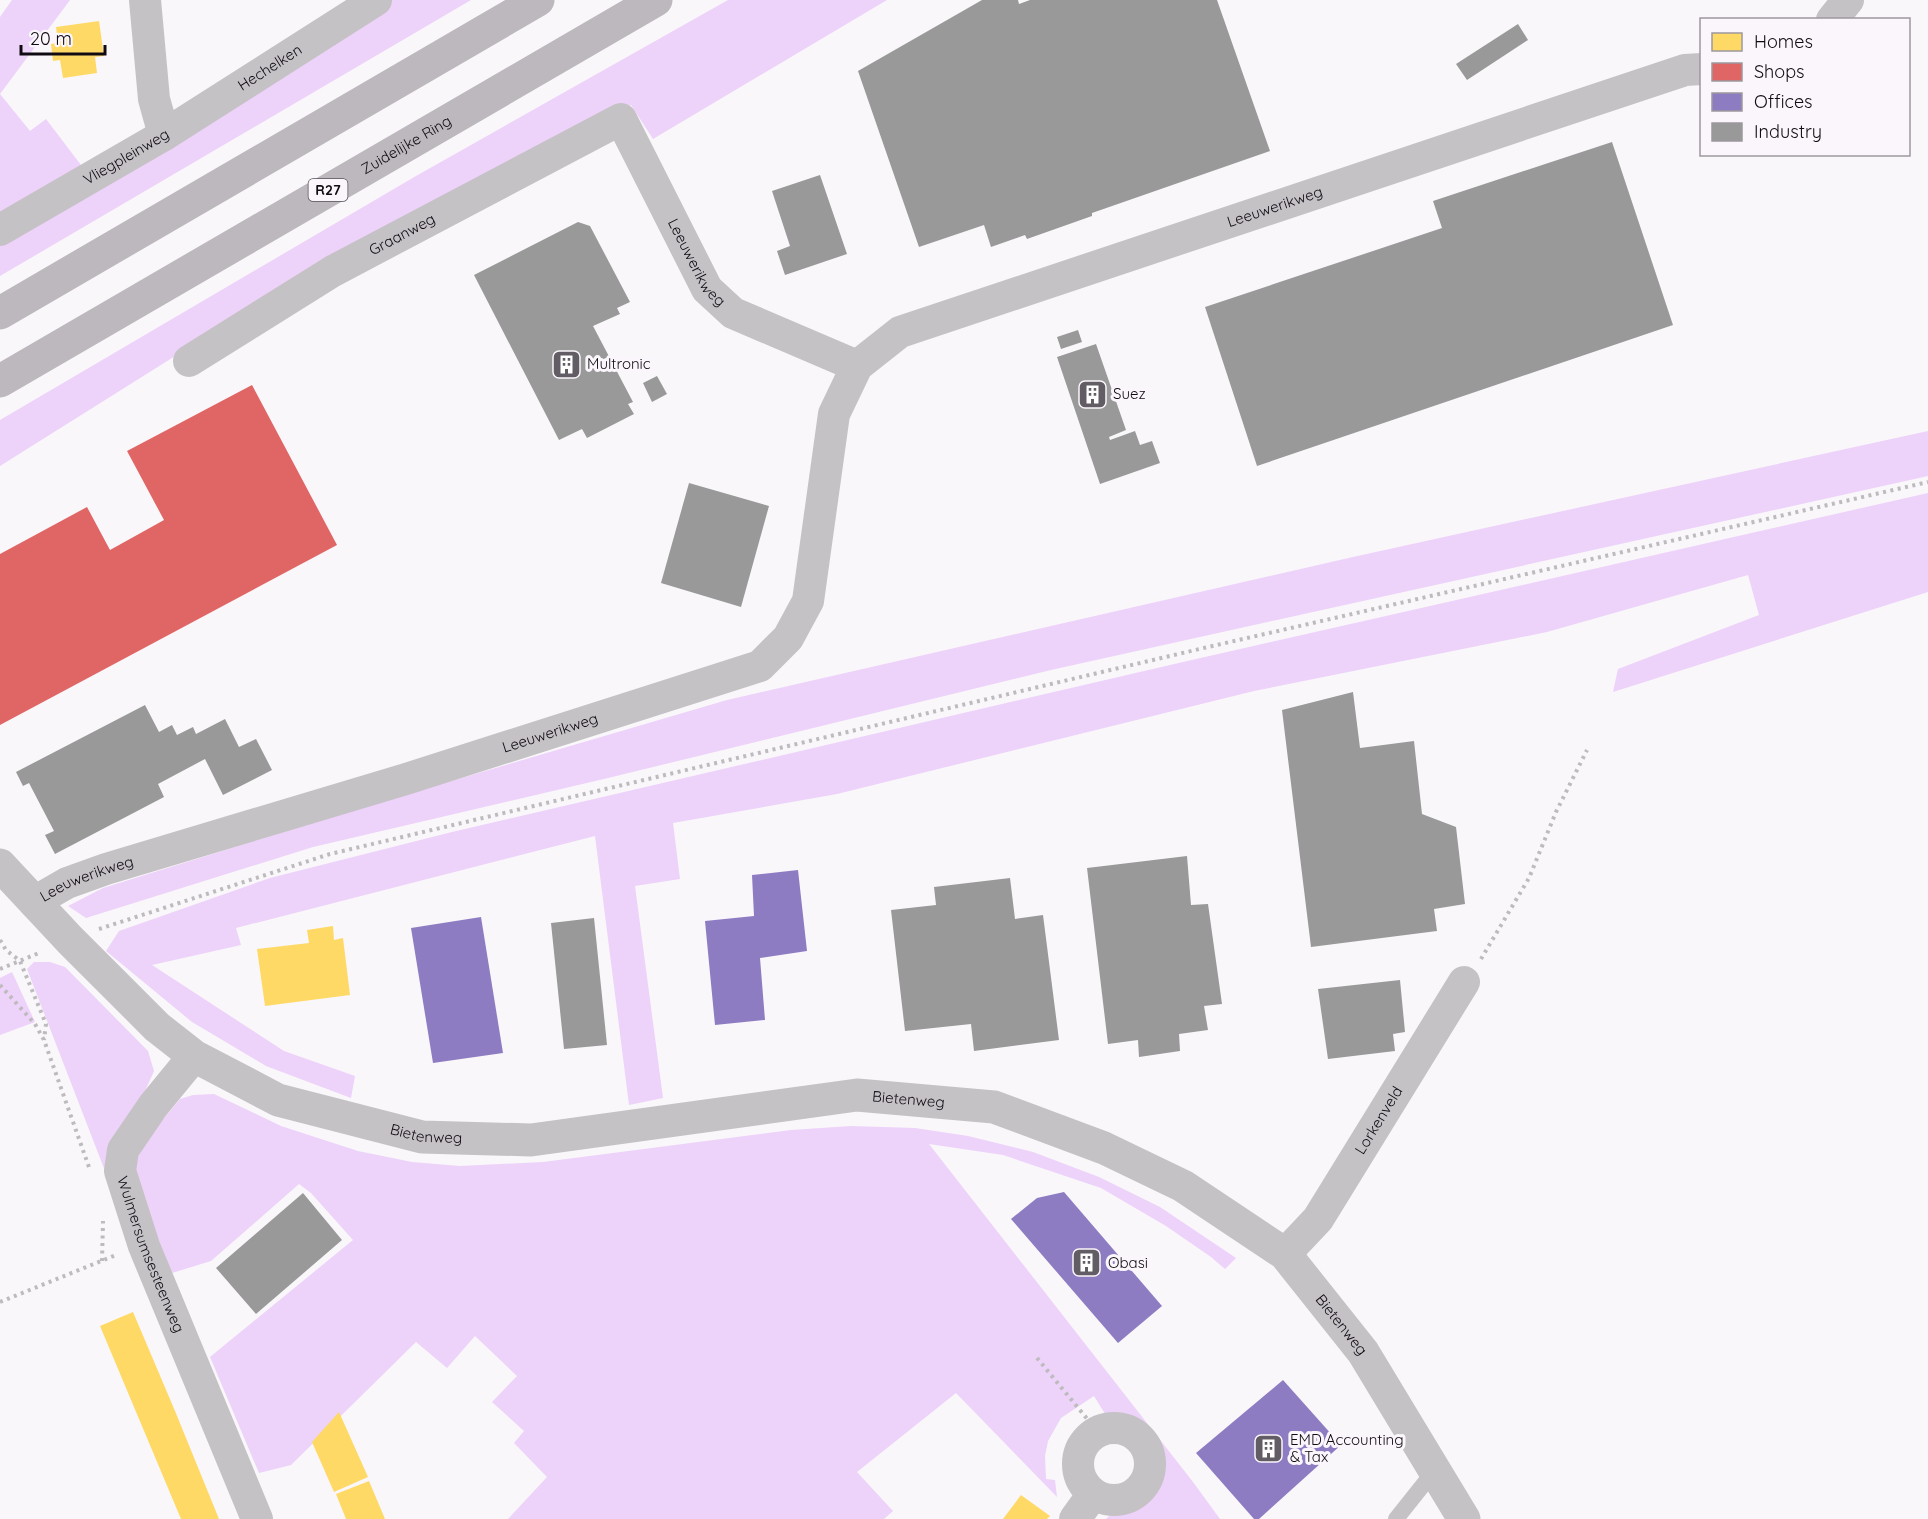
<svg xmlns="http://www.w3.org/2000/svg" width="1928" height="1519" viewBox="0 0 1928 1519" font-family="Quicksand,sans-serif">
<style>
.green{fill:#edd2fa}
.homes{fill:#ffd966}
.shops{fill:#e06666}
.offices{fill:#8e7cc3}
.industry{fill:#999}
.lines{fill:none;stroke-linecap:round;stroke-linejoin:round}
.path{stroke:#bebbbe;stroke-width:4;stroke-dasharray:3 4.5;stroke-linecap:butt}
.service{stroke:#c5c2c6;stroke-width:16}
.minor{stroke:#c5c2c6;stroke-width:32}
.tertiary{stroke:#c5c2c6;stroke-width:33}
.trunk{stroke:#bcb8bd;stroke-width:33}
.labels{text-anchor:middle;stroke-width:6;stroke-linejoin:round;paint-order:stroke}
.shield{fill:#faf6fb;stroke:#565159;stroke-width:1.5}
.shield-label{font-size:14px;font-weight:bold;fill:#100a13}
.street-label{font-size:15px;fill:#100a13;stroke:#faf6fb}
.poi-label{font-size:15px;fill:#100a13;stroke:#faf6fb;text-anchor:start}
</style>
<rect width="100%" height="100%" fill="#f9f7fa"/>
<g class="green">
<path d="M12,0H70L0,94V17Z"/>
<path d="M390,0H471L0,276V239Z"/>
<path d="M728,0H887L653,139L631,105L317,267L0,466V420L416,176Z"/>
<path d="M0,94L30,131L46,119L84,169L0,215Z"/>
<path d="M1928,431V476L1051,670L608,778L313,847L86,918L68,906L103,888L400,796L727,700L1353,557Z"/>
<path d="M1928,493V592L1613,692L1618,669L1759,615L1748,575L1547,632L1254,691L837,794L673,823L680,879L635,886L663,1098L629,1105L595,836L236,928L241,945L152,965L284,1051L355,1076L351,1098L266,1066L192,1022L106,951L119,931L270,878L452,832L1183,662Z"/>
<path d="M34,962H50L65,967L148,1051L154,1071L107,1176L27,969Z"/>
<path d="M12,972L35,1022L0,1035V978Z"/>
<path d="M214,1094L281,1126L358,1151L412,1162L460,1166L543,1162L791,1130L851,1126L915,1128L968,1136L1033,1152L1099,1177L1160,1207L1236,1258L1225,1269L1211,1257L1166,1226L1101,1188L1003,1155L929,1144L1193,1482L1220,1519H1106C1116,1507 1142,1514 1151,1498C1155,1491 1162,1479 1163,1472C1165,1439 1138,1414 1107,1417L1094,1396L1061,1418L1048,1441L1045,1456L1046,1479L1055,1480L1057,1497L956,1393L857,1472L893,1511L884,1519H508L547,1477L514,1443L524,1431L492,1402L517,1376L475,1336L447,1368L416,1342L291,1465L259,1473L210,1357L353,1240L311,1193L299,1184L211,1261L172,1273L135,1183L136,1160L149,1136L180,1099L193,1095Z"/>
</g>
<g class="homes">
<path d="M99,21L104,56L95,57L97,73L63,78L60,60L53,61L51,44L58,43L56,27Z"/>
<path d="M333,926L334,940L343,938L350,995L265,1006L257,949L309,943L307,930Z"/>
<path d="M133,1312L175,1411L219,1519H181L100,1326Z"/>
<path d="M339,1412L368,1477L334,1492L312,1442Z"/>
<path d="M369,1481L385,1519H346L336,1494Z"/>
<path d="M1021,1495L1050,1516L1047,1519H1003Z"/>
</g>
<path class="shops" d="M252,385L337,545L0,725V554L87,507L110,550L164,520L127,451Z"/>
<g class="offices">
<path d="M798,870L807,951L760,958L765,1020L715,1025L705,921L754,916L752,875Z"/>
<path d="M481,917L503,1053L433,1063L411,928Z"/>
<path d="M1064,1192L1162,1306L1118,1343L1011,1219L1037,1198Z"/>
<path d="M1283,1380L1341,1445L1259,1519H1254L1196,1453Z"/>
</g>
<g class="industry">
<path d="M982,0H1018L1019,4L1030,0H1217L1270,151L1092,213V216L1027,239L1025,235L991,247L984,225L919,247L858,71Z"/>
<path d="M1518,24L1528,40L1467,80L1456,64Z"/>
<path d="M1612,142L1673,325L1257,466L1205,307L1442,228L1433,201Z"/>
<path d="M820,175L847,254L785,275L777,251L790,246L772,191Z"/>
<path d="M578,222L590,226L630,302L617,308L620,314L593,326L633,402L628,404L634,414L587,438L582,429L559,440L474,275Z"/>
<path d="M1078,330L1082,342L1061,349L1057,337Z"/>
<path d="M1096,344L1126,430L1109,437L1110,440L1135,431L1140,445L1152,441L1160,463L1100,484L1057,357Z"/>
<path d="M657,376L667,394L652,402L643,383Z"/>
<path d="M689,483L769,506L741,607L661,583Z"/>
<path d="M1353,692L1360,748L1414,741L1422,814L1456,827L1465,904L1434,909L1437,931L1311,947L1282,710Z"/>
<path d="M145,705L159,732L172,725L177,735L193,727L196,734L225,719L239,747L256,739L272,770L223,795L205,759L158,784L164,797L55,854L45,835L54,831L29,783L23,786L16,772Z"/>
<path d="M1187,856L1191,905L1208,904L1222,1004L1204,1006L1208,1030L1179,1034L1180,1051L1139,1057L1138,1040L1108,1044L1087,868Z"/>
<path d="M1010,878L1015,919L1043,915L1059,1040L974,1051L971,1024L905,1031L891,910L936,905L934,887Z"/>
<path d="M594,918L607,1045L564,1049L551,923Z"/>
<path d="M1400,980L1405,1032L1393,1034L1395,1051L1328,1059L1318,989Z"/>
<path d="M303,1193L342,1240L256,1314L216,1268Z"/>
</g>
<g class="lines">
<g class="path">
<path d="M99,929L330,854L1208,647L1928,482"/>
<path d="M0,940L6,950L20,961L46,1024L44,1040"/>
<path d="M1481,959L1529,878L1556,812L1587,750"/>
<path d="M0,969L39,953"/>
<path d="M0,985L35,1024L44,1040L90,1170"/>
<path d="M102,1261L103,1221"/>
<path d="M0,1302L116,1255"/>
<path d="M1037,1358L1098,1432"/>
</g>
<path class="service" d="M1396,1519L1435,1470"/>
<g class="minor">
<path d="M145,0L154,99L164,135"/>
<path d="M1832,20L1848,0"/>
<path id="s1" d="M0,230L164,135L376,0"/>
<path id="s2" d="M189,361L333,271L621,119L707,289L733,313L857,366"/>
<path id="s3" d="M34,902L67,883L106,869L406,779L760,666L788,638L808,601L834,414L857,366L900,332L1685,70L1702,69"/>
<path id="s4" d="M194,1056L153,1106L123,1150L120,1171L144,1246L257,1519"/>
<path id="s5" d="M1285,1254L1318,1219L1464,982"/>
<circle cx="1114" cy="1464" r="36"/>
<path d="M1075,1519L1093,1494"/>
</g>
<path class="tertiary" id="s6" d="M0,865L70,940L157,1027L194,1056L278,1100L422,1137L531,1140L857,1095L994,1107L1104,1148L1183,1186L1285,1254L1363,1352L1464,1519"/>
<g class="trunk">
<path d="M0,313L538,0"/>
<path id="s7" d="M0,381L656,0"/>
</g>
</g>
<defs>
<symbol id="building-square" viewBox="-11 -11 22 22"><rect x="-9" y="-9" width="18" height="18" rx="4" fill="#625d64" stroke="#faf6fb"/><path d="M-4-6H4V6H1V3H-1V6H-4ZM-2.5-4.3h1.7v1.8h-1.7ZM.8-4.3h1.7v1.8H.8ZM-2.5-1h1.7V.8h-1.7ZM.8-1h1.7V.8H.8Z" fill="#fff"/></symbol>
</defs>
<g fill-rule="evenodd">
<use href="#building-square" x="550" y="348" width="33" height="33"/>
<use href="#building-square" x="1076" y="378" width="33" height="33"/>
<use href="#building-square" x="1070" y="1246" width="33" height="33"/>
<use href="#building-square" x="1252" y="1432" width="33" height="33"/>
</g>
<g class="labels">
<rect class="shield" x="308.5" y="179" width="39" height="22" rx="4.5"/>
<g class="shield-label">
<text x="328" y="195">R27</text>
</g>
<g class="street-label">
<text dy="5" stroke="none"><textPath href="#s1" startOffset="315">Hechelken</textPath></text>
<text dy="5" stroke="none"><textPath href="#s7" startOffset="470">Zuidelijke Ring</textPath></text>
<text dy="5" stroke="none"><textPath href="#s1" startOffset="146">Vliegpleinweg</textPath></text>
<text dy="5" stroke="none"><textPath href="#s3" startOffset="1538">Leeuwerikweg</textPath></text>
<text dy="5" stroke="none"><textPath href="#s2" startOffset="248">Graanweg</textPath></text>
<text dy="5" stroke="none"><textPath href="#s2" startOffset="658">Leeuwerikweg</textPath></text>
<text dy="5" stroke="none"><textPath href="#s3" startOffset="544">Leeuwerikweg</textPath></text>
<text dy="5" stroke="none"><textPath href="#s3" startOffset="58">Leeuwerikweg</textPath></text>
<text dy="5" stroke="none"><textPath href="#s6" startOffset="1006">Bietenweg</textPath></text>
<text dy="5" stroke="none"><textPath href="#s5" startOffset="164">Lorkenveld</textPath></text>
<text dy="5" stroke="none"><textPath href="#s6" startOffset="520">Bietenweg</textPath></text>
<text dy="5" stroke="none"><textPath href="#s4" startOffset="228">Wulmersumsesteenweg</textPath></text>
<text dy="5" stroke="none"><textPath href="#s6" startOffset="1510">Bietenweg</textPath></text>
</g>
<g class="poi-label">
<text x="587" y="369">Multronic</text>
<text x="1113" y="399">Suez</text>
<text x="1108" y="1268">Obasi</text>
<text x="1290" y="1445">EMD Accounting<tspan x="1290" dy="17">&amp; Tax</tspan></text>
</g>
</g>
<rect x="1700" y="18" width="210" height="138" fill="#faf6fb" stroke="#9c989e" stroke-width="1.5"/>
<rect x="1712" y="33" width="30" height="18" fill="#ffd966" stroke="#9c989e" stroke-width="1.5"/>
<text x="1754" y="48" font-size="18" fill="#100a13">Homes</text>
<rect x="1712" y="63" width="30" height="18" fill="#e06666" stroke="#9c989e" stroke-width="1.5"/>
<text x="1754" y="78" font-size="18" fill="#100a13">Shops</text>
<rect x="1712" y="93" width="30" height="18" fill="#8e7cc3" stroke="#9c989e" stroke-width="1.5"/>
<text x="1754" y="108" font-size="18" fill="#100a13">Offices</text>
<rect x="1712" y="123" width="30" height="18" fill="#999999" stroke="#9c989e" stroke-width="1.5"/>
<text x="1754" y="138" font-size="18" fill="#100a13">Industry</text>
<path d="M21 45v9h84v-9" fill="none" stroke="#100a13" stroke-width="3"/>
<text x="30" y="45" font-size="18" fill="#100a13" stroke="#faf6fb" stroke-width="4.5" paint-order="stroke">20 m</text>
</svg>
